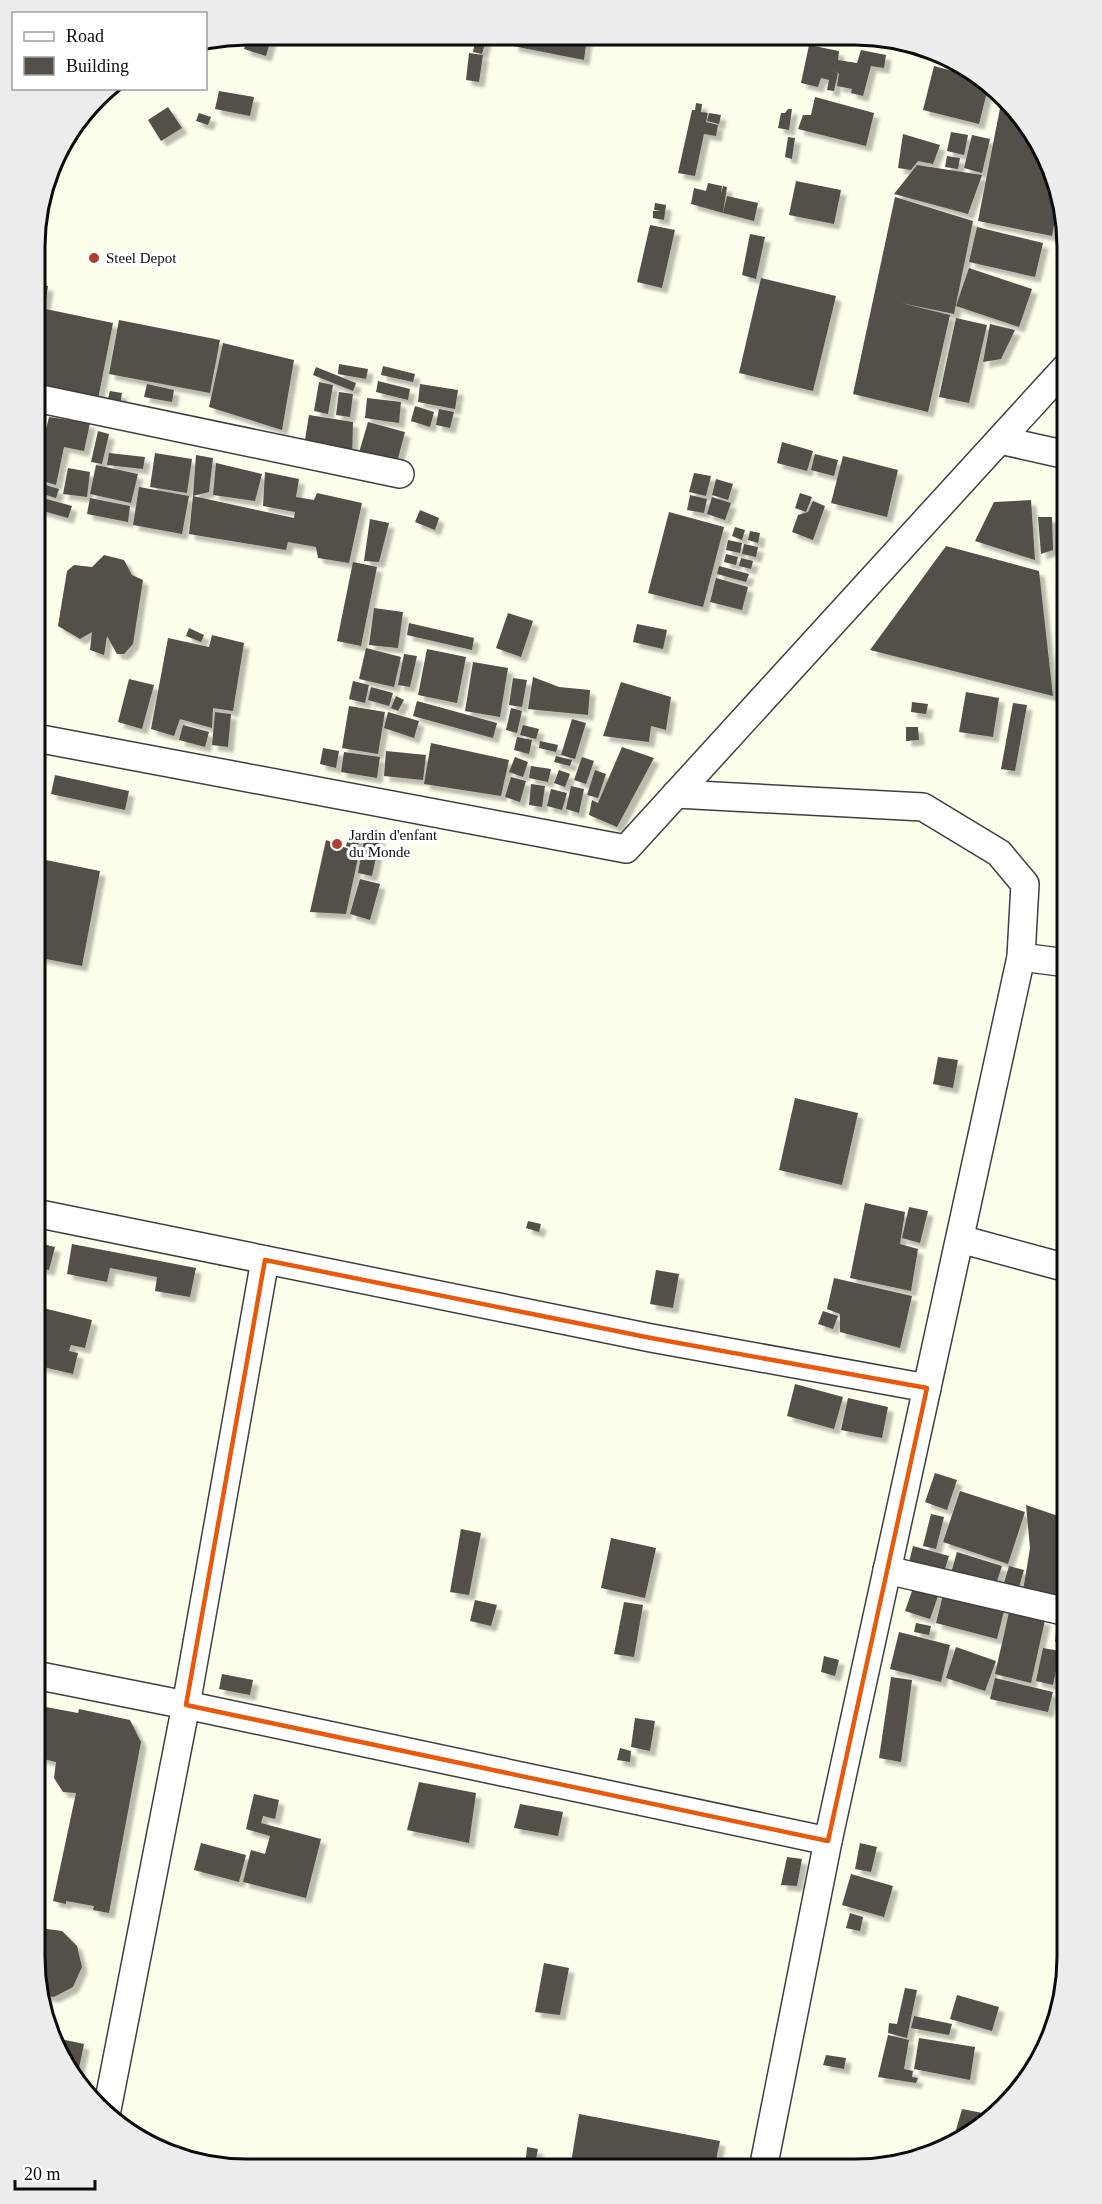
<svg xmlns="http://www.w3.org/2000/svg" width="1102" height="2204" viewBox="0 0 1102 2204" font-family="'Times New Roman',serif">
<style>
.building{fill:#544f49;filter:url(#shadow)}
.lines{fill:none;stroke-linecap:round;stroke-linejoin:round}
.minor-casing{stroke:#3f3f3f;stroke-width:30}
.minor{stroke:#fff;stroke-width:27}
.marked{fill:none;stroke:#e8590c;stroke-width:4.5;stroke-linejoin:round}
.poi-dot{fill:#af3f30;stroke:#fff;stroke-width:2}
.labels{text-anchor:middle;stroke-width:6;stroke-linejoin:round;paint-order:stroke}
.poi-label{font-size:15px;fill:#0c0c0c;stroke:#fff;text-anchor:start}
.rim{fill:none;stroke:#0c0c0c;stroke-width:3}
</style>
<defs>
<filter id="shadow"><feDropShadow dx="5.5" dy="5.5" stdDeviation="1.5" flood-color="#0004"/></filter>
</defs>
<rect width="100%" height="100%" fill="#fdfdec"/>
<g class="building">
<path d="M249,35H272L266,56L244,49Z"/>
<path d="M476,36H487L482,54L473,52Z"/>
<path d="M514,36L587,37L584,60L513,46Z"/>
<path d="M809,45L839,51L838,60L857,63L861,50L886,55L884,68L871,66L863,96L851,93L852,89L837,86L839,73L832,71L838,73L834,91L827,90L829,80L821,78L818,87L801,83Z"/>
<path d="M469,53L483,55L479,82L466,80Z"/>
<path d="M934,66L971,76L989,84L979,124L923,110Z"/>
<path d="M219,91L254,97L250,116L215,109Z"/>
<path d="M815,97L874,113L866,146L798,129L803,115H811Z"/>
<path d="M1002,98L1056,179L1059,198L1052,236L978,221Z"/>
<path d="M696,103L702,104L701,112L708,113L706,122L718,125L716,136L704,134L695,176L678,173L692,110H695Z"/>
<path d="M168,107L182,128L161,141L148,120Z"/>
<path d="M788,109H792L789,130L778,128L781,113H785Z"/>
<path d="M199,113L211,117L208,125L196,121Z"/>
<path d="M709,113L721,115L719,124L707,121Z"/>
<path d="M951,132L968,135L964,155L947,151Z"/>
<path d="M903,134L940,145L933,164L918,161L911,170L898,168Z"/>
<path d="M972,135L990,139L982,173L964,168Z"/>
<path d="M788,137L795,138L792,159L785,157Z"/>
<path d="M947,156L960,158L958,169L945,167Z"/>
<path d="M917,165L982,175L968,214L894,194Z"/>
<path d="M796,181L841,190L834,224L789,215Z"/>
<path d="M708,183L722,186L721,194L723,186L727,187L723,213L691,204L694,188L706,191Z"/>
<path d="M727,196L758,203L754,221L723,213Z"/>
<path d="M895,197L973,221L954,314L901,303L950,315L928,412L853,394Z"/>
<path d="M655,203L666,205L664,220L653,218V211H661L654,210Z"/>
<path d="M650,225L675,230L662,288L637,282Z"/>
<path d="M977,227L1043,243L1035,277L969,262Z"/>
<path d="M750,234L765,237L756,279L742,275Z"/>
<path d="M969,268L1032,289L1019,327L956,306Z"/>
<path d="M761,278L836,296L813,391L739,373Z"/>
<path d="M36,283L48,286L45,306L36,304Z"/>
<path d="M36,307L113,323L98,399L36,386Z"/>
<path d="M956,318L987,325L969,403L939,397Z"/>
<path d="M119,320L220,340L210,393L109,374Z"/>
<path d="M990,324L1015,330L1001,359L983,362Z"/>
<path d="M223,343L294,360L282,430L209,407Z"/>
<path d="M339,364L368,369L366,379L338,374Z"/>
<path d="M383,366L415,374L413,382L381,375Z"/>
<path d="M316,367L356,383L353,391L313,375Z"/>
<path d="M378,381L410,389L408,400L376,392Z"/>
<path d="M319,382L333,385L328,414L314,411Z"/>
<path d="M147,384L174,390L172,402L144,397Z"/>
<path d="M420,384L458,390L455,409L418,402Z"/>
<path d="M110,391L122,393L120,405L107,402Z"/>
<path d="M339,392L353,394L350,417L336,415Z"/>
<path d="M367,398L401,402L399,423L365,418Z"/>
<path d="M415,406L434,412L430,427L411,421Z"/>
<path d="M439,409L454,412L450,428L436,425Z"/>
<path d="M309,415L353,422L352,460L304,446Z"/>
<path d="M49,417L90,423L84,451L64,447L56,485L36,479V471Z"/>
<path d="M368,422L405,432L396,466L358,456Z"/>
<path d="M36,428L43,430L37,455H36Z"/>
<path d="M98,431L109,434L102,464L91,462Z"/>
<path d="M782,442L813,451L807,471L777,463Z"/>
<path d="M109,453L145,457L143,469L107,465Z"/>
<path d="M155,453L192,459L187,493L150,487Z"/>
<path d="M815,454L838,460L834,476L811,470Z"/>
<path d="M196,455L213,458L209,492L193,496Z"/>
<path d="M843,456L898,470L887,517L831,503Z"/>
<path d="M216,463L262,474L255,501L213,495Z"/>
<path d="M96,465L138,474L131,503L90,494Z"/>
<path d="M68,468L90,472L87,497L63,494Z"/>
<path d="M265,472L299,479L296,497L314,500L317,493L362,503L349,563L318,558L316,547L288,542L286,550L189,534L193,496L294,518L295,512L263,506Z"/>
<path d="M694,473L711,476L706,496L689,492Z"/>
<path d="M716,479L733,484L728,500L712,495Z"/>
<path d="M36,482L59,489L56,498L36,492Z"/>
<path d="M139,487L189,496L182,534L133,525Z"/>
<path d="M800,493L812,497L806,512L795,508Z"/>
<path d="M690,495L707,499L704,513L687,510Z"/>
<path d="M36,496L72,506L68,518L36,509Z"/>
<path d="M712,497L731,503L725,520L707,514Z"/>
<path d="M90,498L130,506L128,522L87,514Z"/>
<path d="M1031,500L1035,560L975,541L994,502Z"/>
<path d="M813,501L825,506L813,540L792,532L798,515L808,512Z"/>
<path d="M420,510L439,518L435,530L415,522Z"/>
<path d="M669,512L724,527L703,607L648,593Z"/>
<path d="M1038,517H1052L1053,550L1041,554Z"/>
<path d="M370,519L389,523L379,562L364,561Z"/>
<path d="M735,527L745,530L742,540L732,536Z"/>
<path d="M750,531L760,533L758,543L748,540Z"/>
<path d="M728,540L742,543L740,553L726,550Z"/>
<path d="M744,544L758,547L756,557L742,554Z"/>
<path d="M946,546L1039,571L1053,696L870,650Z"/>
<path d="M726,554L738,557L736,565L724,562Z"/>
<path d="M104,555L124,560L132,575L143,580L133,644L124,654H117L107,636L104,655L90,650L92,632L80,639L58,626L67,571L74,565L92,567Z"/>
<path d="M741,558L753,561L751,569L739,566Z"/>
<path d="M353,562L377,567L361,646L337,641Z"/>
<path d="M719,566L749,574L746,582L717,574Z"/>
<path d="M716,578L748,587L742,610L710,602Z"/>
<path d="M374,608L403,612L398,648L369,645Z"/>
<path d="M508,613L533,621L521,657L496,648Z"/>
<path d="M409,623L474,638L472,650L407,635Z"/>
<path d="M637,624L667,630L663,649L633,642Z"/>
<path d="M189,628L204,635L201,642L186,636Z"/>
<path d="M212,635L244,643L233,711L213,708L212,728L180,719L174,736L151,729L168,638L209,647Z"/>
<path d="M366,648L401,657L394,687L359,679Z"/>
<path d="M427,649L466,657L457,703L418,695Z"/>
<path d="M404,654L417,656L410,687L398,685Z"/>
<path d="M473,662L508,668L500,717L465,711Z"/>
<path d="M533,677L559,687L590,690L588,715L528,709Z"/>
<path d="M513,678L527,680L522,707L509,705Z"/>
<path d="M129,679L154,685L142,729L118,722Z"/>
<path d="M353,681L369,685L365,703L349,699Z"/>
<path d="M621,682L671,697L666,730L651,726L649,742L603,736Z"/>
<path d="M371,687L393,693L389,706L368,700Z"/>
<path d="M966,692L999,698L993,737L959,732Z"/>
<path d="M396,696L404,700L398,711L391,708Z"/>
<path d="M417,701L497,723L493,738L413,716Z"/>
<path d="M912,702L928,704L926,714L911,712Z"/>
<path d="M1013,703L1027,705L1015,771L1001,769Z"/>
<path d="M349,706L385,712L378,754L342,748Z"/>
<path d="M511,708L522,711L517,733L506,730Z"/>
<path d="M215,712L231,714L228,747L212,745Z"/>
<path d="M388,712L419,721L414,738L384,728Z"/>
<path d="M572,719L586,723L575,759L561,755Z"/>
<path d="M183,725L209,732L205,747L179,740Z"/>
<path d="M523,725L539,729L536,739L520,735Z"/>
<path d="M906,727H918L919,740L906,741Z"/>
<path d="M517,737L532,740L529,754L514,750Z"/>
<path d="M540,741L558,745L556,752L539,748Z"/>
<path d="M431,743L509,760L501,796L424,784Z"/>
<path d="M622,747L654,758L617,827L589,815L592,800L598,803Z"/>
<path d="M323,748L339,751L336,768L320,764Z"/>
<path d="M386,751L426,755L423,780L384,776Z"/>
<path d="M344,752L380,757L377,778L341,772Z"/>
<path d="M556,756L572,760L570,766L554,762Z"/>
<path d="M515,757L528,762L523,777L509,772Z"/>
<path d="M582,757L594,761L586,784L574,780Z"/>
<path d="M531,766L551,769L548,782L529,778Z"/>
<path d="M559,770L570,774L565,787L554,783Z"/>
<path d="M595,770L606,774L598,798L587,795Z"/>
<path d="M55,775L129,791L125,810L51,794Z"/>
<path d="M511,777L526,781L520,802L505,797Z"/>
<path d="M531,784L545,786L542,807L529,805Z"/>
<path d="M571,786L584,789L579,813L566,809Z"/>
<path d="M551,789L567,793L562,810L547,806Z"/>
<path d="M350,832L361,835L357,849L346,846Z"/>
<path d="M365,835L380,838L372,876L358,873Z"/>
<path d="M326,840L359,853L346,914L310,912Z"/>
<path d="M36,858L100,871L82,966L36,957Z"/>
<path d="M360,879L380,884L370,920L350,914Z"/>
<path d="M938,1057L958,1060L953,1088L933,1084Z"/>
<path d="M795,1098L858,1113L842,1185L779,1170Z"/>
<path d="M865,1203L905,1212L900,1244L918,1249L911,1291L850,1278Z"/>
<path d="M909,1207L928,1211L920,1243L902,1238Z"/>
<path d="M528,1221L541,1224L539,1232L526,1228Z"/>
<path d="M35,1242L55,1247L49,1270L35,1267Z"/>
<path d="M72,1244L196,1268L190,1297L155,1291L157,1277L110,1268L107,1282L67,1274Z"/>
<path d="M656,1270L679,1274L673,1308L650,1304Z"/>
<path d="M834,1278L912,1296L900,1348L840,1332V1314L827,1309Z"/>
<path d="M35,1306L92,1320L85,1348L71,1345L69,1351L78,1353L73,1374L35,1365Z"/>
<path d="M823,1311L838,1316L833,1329L818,1324Z"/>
<path d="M795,1384L843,1397L834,1429L787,1416Z"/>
<path d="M848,1398L888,1407L882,1438L841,1430Z"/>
<path d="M935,1473L957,1480L947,1510L925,1502Z"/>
<path d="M960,1491L1025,1512L1008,1564L943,1542Z"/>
<path d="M1026,1505L1067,1519V1605L1023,1591L1030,1548Z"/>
<path d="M931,1514L944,1517L936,1549L923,1546Z"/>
<path d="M461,1529L481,1533L469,1595L450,1592Z"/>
<path d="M611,1538L656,1548L645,1598L601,1588Z"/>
<path d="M913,1546L949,1556L944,1572L909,1562Z"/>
<path d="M957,1552L1002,1566L995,1587L951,1573Z"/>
<path d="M1009,1566L1024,1570L1017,1594L1002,1589Z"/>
<path d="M914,1585L939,1593L930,1619L905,1611Z"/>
<path d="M944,1591L1005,1607L997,1639L936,1623Z"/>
<path d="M475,1600L497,1605L491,1626L470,1621Z"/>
<path d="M624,1602L643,1605L634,1657L614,1654Z"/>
<path d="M1009,1612L1045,1620L1031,1683L995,1674Z"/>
<path d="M916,1623L931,1626L929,1635L914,1632Z"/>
<path d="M1057,1623H1064L1062,1643L1055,1642Z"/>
<path d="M899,1632L950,1645L941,1682L890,1669Z"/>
<path d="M1066,1640H1067V1710L1056,1709Z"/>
<path d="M956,1647L996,1661L985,1691L946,1678Z"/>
<path d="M1043,1648L1060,1651L1053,1685L1036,1681Z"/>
<path d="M824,1656L839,1660L835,1676L821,1672Z"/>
<path d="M222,1674L253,1680L250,1695L219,1689Z"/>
<path d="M891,1677L912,1680L901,1762L879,1758Z"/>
<path d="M995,1678L1053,1692L1048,1712L990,1699Z"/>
<path d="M35,1705L78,1713L79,1709L130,1720L141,1742L109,1913L93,1910L94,1906L66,1901V1904L53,1901L76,1793L63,1792L54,1778L56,1762L35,1757Z"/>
<path d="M635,1718L655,1721L650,1751L631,1747Z"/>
<path d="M620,1748L631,1751L630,1762L617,1760Z"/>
<path d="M419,1782L476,1793L469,1843L407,1830Z"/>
<path d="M254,1794L279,1800L275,1819L263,1816L261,1823L321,1839L306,1898L243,1882L251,1850L265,1854L270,1836L246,1829Z"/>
<path d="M520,1804L563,1812L558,1836L514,1828Z"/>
<path d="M201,1843L246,1855L239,1882L194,1870Z"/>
<path d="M860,1843L877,1847L871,1872L855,1869Z"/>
<path d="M787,1857L802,1859L797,1886L781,1885Z"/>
<path d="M851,1874L893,1886L884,1917L842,1905Z"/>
<path d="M850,1913L863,1917L860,1931L846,1928Z"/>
<path d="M40,1928L62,1931L77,1946L82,1967L73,1987L54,1997L41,1995L34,1957L35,1931Z"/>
<path d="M544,1963L569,1968L560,2015L535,2012Z"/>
<path d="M905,1988L917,1990L907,2038L888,2033L889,2023L897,2024Z"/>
<path d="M957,1995L999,2007L992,2031L950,2019Z"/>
<path d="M914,2016L952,2024L949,2035L911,2028Z"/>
<path d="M888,2035L909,2040L904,2069L913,2071L912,2077L918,2078L916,2083L878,2077Z"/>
<path d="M56,2038L84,2044L78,2073L56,2040Z"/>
<path d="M919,2038L975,2047L970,2080L914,2069Z"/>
<path d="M826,2055L846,2058L844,2069L823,2065Z"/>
<path d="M962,2109L993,2115L973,2133L952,2144Z"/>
<path d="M579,2114L720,2141L714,2169H570Z"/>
<path d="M527,2147L538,2149L536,2159L526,2158Z"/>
</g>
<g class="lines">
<defs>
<g id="minor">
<path d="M36,398L400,474"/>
<path d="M1000,440L1067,455"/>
<path d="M36,738L626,849L1067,366"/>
<path d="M676,794L923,807L999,853L1025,884L1021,957L828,1841L763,2169"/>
<path d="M1021,957L1067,963"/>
<path d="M35,1213L651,1338L927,1388"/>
<path d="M960,1239L1067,1268"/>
<path d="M887,1570L1067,1612"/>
<path d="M35,1675L186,1705L828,1841"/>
<path d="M106,2115L186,1705L265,1260"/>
</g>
</defs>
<use href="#minor" class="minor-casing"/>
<use href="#minor" class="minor"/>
</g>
<path class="marked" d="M265,1260L651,1338L927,1388L828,1841L186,1705Z"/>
<g class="poi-dot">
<circle cx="94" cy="258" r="6"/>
<circle cx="337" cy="844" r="6"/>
</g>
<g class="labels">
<g class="poi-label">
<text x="106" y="263">Steel Depot</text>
<text x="349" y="840">Jardin d'enfant<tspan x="349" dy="17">du Monde</tspan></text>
</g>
</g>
<path d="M0 0H1102V2204H0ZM247 45H855A202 202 0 0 1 1057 247V1957A202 202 0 0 1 855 2159H247A202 202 0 0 1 45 1957V247A202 202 0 0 1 247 45Z" fill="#ececec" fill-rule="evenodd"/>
<path class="rim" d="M247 45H855A202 202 0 0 1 1057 247V1957A202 202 0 0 1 855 2159H247A202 202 0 0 1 45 1957V247A202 202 0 0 1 247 45Z"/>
<rect x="12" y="12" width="195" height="78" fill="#ffffff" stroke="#9e9e9e" stroke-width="1.5"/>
<rect x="24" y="32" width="30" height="9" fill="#ffffff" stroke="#9e9e9e" stroke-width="1.5"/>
<text x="66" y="42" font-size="18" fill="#0c0c0c">Road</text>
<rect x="24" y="57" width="30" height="18" fill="#544f49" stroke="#9e9e9e" stroke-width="1.5"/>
<text x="66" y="72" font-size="18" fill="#0c0c0c">Building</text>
<path d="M15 2180v9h80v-9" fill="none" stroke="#0c0c0c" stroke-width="3"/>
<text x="24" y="2180" font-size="18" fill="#0c0c0c" stroke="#ffffff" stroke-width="4.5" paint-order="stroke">20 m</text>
</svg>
